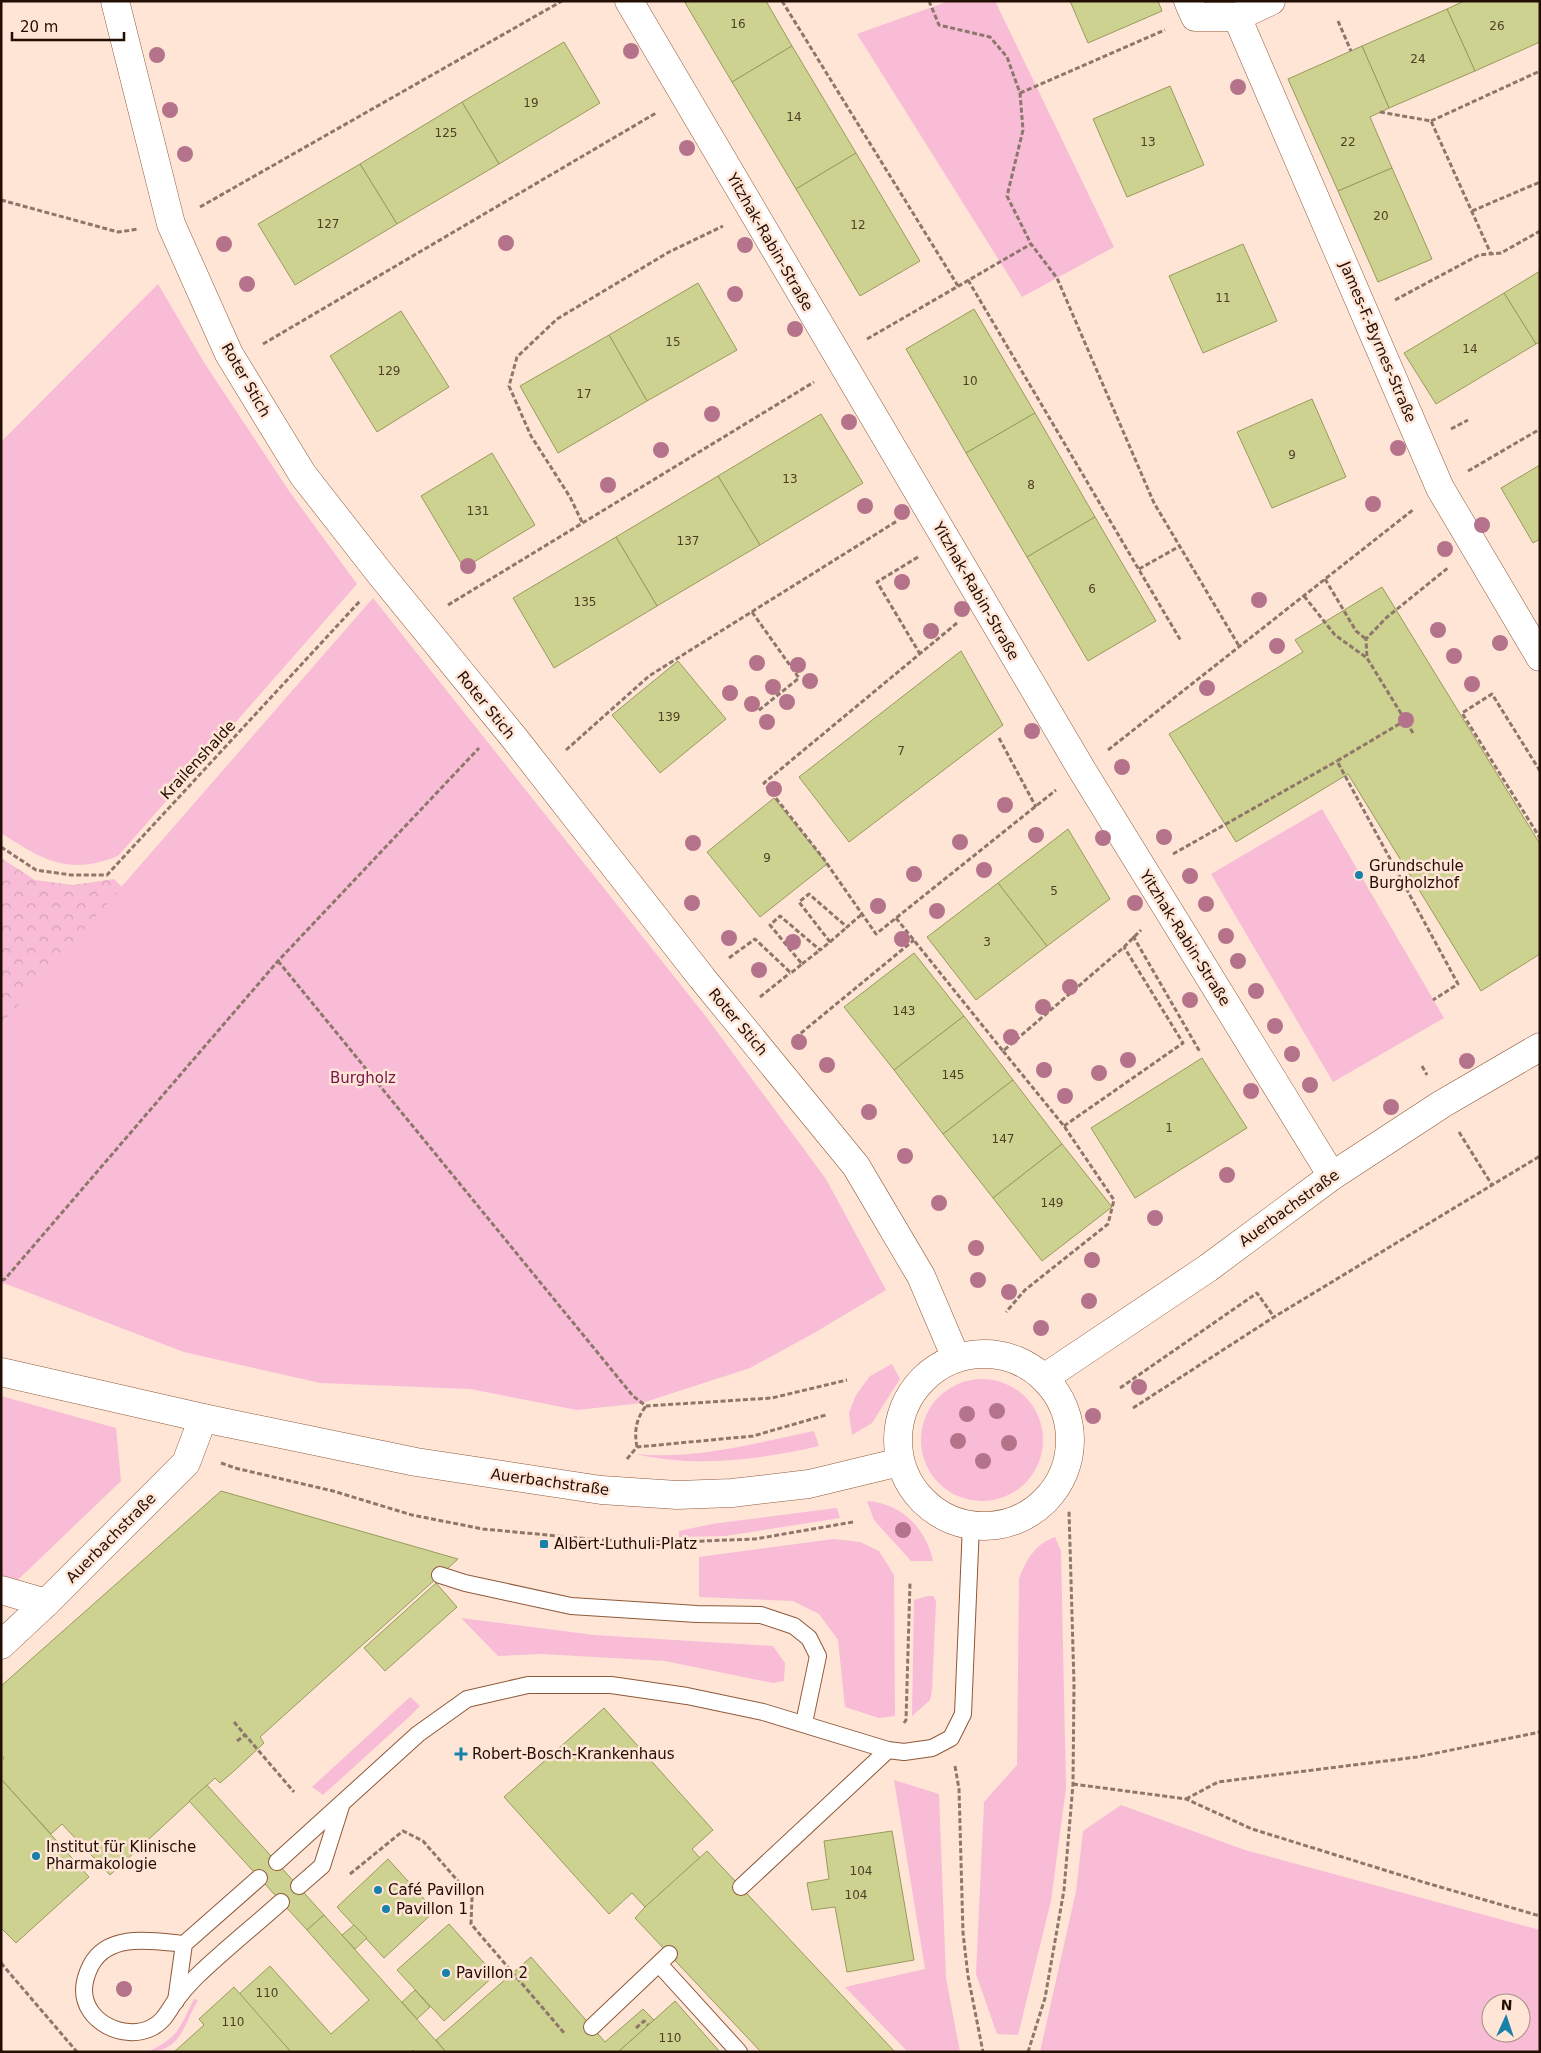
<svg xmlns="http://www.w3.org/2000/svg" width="1541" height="2053" viewBox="0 0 1541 2053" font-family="'DejaVu Sans',sans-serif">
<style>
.green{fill:#f8bcd6;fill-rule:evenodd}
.forest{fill:url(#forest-crowns)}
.building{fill:#ced290;stroke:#989b5c}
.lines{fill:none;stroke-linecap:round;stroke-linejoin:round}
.service-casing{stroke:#8f5938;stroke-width:18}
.minor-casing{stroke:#8f5938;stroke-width:29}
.tertiary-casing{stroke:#8f5938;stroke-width:29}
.secondary-casing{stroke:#8f5938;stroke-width:29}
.path{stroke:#8e776a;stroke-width:3;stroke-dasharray:5 2.5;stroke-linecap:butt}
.service{stroke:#fff;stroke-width:16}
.minor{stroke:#fff;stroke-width:28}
.tertiary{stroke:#fff;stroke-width:28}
.secondary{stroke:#fff;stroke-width:28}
.tree{fill:#b5738b}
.poi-dot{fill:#1781aa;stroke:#ffe5d6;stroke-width:2}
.labels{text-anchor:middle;stroke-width:5;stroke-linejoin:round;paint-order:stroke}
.number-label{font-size:12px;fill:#4e3f26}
.street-label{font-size:15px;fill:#230e03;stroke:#ffe5d6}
.poi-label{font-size:15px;fill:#230e03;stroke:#ffe5d6;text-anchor:start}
.park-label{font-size:15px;fill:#78154e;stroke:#ffe5d6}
</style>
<defs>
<pattern id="forest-crowns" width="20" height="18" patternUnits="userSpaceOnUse" patternTransform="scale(1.25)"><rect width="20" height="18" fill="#f8bcd6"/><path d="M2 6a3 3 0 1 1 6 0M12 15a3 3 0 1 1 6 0" fill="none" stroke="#d4a0b6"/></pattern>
</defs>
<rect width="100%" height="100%" fill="#ffe5d6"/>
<g class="green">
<path d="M949,1H995L1114,247L1022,297L857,34Z"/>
<path d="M158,284L205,364L289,491L357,584L118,856C68,876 43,860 1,833V442Z"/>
<path d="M373,598L704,1014L826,1179L886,1290L814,1333L750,1368L642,1403L577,1410L470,1389L320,1383L184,1352L1,1282V1025Z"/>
<path d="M1322,809L1444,1018L1333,1082L1211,874Z"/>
<path d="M892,1364L900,1379L872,1423L852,1435L849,1413L856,1395L870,1376Z"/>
<circle cx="982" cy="1440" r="61"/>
<path d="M1,1396L116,1428L121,1481L1,1596Z"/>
<path d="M814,1431L819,1446C758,1460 697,1468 635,1454C696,1460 755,1443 814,1431Z"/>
<path d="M867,1501C901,1503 926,1528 933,1561H911L874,1520Z"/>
<path d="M837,1508L840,1518L725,1536L679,1537V1531L712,1524Z"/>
<path d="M1055,1537L1061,1551L1066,1788L1051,1901L1018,2035L997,2034L976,1974L984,1802L1017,1765L1019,1579C1026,1560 1035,1544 1055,1537Z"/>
<path d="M834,1539L860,1542L879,1551L894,1575L895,1716L879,1718L845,1707L838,1640L819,1614L793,1601L699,1597V1557Z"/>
<path d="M928,1596H933L936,1601L932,1691L930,1700L912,1716L914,1600Z"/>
<path d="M461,1618L594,1635L773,1646L785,1663L784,1681L773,1683L665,1661L542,1654L498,1656Z"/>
<path d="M410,1697L420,1706L409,1717L323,1795L312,1787Z"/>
<path d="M894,1780L939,1794L946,1978L960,2052H908L845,1987L925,1969Z"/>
<path d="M1121,1805L1245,1850L1540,1930V2052H1040L1076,1891L1083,1831ZM1491,2003H1521V2033H1491Z"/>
<path d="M194,1999L198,2000C184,2024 181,2052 147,2052C180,2037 179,2028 194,1999Z"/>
</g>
<path class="forest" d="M1,858L35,880L73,885L114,879L122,887L1,1025Z"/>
<g class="building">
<path d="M684,1H766L792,46L732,82Z"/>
<path d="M1070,1H1158L1162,11L1088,43Z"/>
<path d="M1464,1H1540V42L1475,71L1447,9Z"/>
<path d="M1447,9L1475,71L1389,108L1362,46Z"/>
<path d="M564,42L600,103L499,164L462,102Z"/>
<path d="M792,46L856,153L796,189L732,82Z"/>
<path d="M1362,46L1389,108L1370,117L1392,168L1338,191L1288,79Z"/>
<path d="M1170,86L1204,165L1127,197L1093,119Z"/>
<path d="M462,102L499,164L397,224L360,164Z"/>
<path d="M856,153L920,261L860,296L796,189Z"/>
<path d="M360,164L397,224L295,285L258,224Z"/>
<path d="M1392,168L1432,259L1378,282L1338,191Z"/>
<path d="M1243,244L1277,321L1203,353L1169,276Z"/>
<path d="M1540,271V342L1536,344L1504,293Z"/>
<path d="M698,283L737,350L647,401L609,335Z"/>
<path d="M1504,293L1536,344L1436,404L1404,353Z"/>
<path d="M974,309L1035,413L966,453L906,349Z"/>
<path d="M401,311L449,387L377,432L330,356Z"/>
<path d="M609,335L647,401L558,453L520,386Z"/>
<path d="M1312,399L1346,477L1272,508L1237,432Z"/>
<path d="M1035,413L1095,517L1027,557L966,453Z"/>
<path d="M821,414L863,483L760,545L718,476Z"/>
<path d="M492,453L535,525L464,568L421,496Z"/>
<path d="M1540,465V539L1533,543L1501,488Z"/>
<path d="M718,476L760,545L657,606L616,537Z"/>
<path d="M1095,517L1156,621L1088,661L1027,557Z"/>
<path d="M616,537L657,606L554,668L513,598Z"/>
<path d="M1382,587L1540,844V954L1481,991L1348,774L1236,842L1169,734L1303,652L1295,640Z"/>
<path d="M961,651L1003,725L849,842L799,777Z"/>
<path d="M678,661L726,719L660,773L612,715Z"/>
<path d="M774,798L827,864L760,917L707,852Z"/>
<path d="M1068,829L1110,899L1047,946L998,883Z"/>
<path d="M998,883L1047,946L976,1000L927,937Z"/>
<path d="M914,953L964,1016L894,1070L844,1007Z"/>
<path d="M964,1016L1013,1080L943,1134L894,1070Z"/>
<path d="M1202,1058L1247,1128L1135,1198L1091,1128Z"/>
<path d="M1013,1080L1062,1144L993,1198L943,1134Z"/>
<path d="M1062,1144L1112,1207L1042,1261L993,1198Z"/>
<path d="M221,1491L458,1559L260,1737L264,1743L234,1771L220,1783L215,1778L110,1875L62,1824L51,1834L1,1779V1762L4,1758L1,1755V1686Z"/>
<path d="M436,1583L457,1607L385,1671L364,1648Z"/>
<path d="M604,1708L713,1830L692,1849L700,1858L645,1907L632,1893L609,1914L504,1797Z"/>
<path d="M1,1779L89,1877L16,1943L1,1928Z"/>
<path d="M207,1785L324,1915L307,1930L189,1801Z"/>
<path d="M892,1831L914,1960L847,1972L835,1907L812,1910L807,1883L829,1879L824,1841Z"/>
<path d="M707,1851L895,2052H761L635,1918L645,1907Z"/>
<path d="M388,1859L435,1911L384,1958L337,1907Z"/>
<path d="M324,1915L342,1935L446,2052H415L413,2050L411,2052H291L239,1994L270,1966L331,2034L369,2000L307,1930Z"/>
<path d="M449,1924L495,1975L444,2021L397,1970Z"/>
<path d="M354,1925L367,1938L355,1949L342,1935Z"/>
<path d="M531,1957L605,2042L643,2009L654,2020L618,2052H446L436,2040Z"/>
<path d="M234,1987L291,2052H174L204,2025L199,2019Z"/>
<path d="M415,1990L430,2007L417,2019L402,2002Z"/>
<path d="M675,2001L720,2052H618L654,2020Z"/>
</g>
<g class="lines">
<defs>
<g id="service">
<path d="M440,1575L465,1583L571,1606L697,1614L761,1615L794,1626L809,1638L818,1656L804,1723"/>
<path d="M277,1862L418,1734L467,1699L528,1685H611L687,1696L763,1712L888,1750L904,1752L932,1748L951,1738L963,1714L971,1525"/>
<path d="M299,1886L322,1866L341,1806"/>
<path d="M741,1887L888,1750"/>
<path d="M184,1944C153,1941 109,1932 91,1965C87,1973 84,1981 84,1990C84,2022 124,2041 151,2028C164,2022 168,2011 176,2000C182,1992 189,1984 196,1977C223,1951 253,1927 281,1902"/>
<path d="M659,1964L739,2052"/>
<path d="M176,2001L184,1944L259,1878"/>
<path d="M592,2027L669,1954"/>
</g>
<g id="minor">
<path d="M629,1L1082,770L1332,1176"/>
<path d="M1188,1L1195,17H1237L1271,1"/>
<path d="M1237,17L1440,488L1540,657"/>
<path d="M1,1590L46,1603"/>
<path d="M1,1645L46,1603L186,1463L203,1418"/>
</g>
<path id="tertiary" d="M115,1L171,224L229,354L303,475L382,576L515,739L702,978L856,1166L921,1276L956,1358"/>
<g id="secondary">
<circle cx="984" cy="1440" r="86"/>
<path d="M1,1372L203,1418L416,1462L601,1490L677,1495L732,1493L809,1484L900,1462"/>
<path d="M1044,1378L1208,1268L1332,1176L1442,1104L1540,1047"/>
</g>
</defs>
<use href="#service" class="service-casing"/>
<use href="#minor" class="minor-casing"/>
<use href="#tertiary" class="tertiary-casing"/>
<use href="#secondary" class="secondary-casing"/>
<g class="path">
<path d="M782,1L958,286"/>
<path d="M929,1L939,25L990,37L1007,57L1020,93L1023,130L1007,196L1031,244L1057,278L1154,503L1239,646"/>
<path d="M1338,21L1351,51"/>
<path d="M1020,93L1165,30"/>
<path d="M1380,112L1431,121L1491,254"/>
<path d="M1431,121L1540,71"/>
<path d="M1,200L118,232L139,229"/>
<path d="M200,207L562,1"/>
<path d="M1472,211L1540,182"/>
<path d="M968,280L1181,641"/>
<path d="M1395,300L1479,255L1501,253L1540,231"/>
<path d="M867,339L1031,244"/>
<path d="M263,344L656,113"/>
<path d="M1451,429L1468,420"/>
<path d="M1468,471L1540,429"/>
<path d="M582,522L570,497L531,436L509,386L517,357L557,319L669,252L723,226"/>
<path d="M918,557L877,582L920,654"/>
<path d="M1139,569L1180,546"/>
<path d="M1325,579L1356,631L1366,639"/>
<path d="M1304,596L1335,635L1367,658"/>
<path d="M448,605L814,382"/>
<path d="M752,612L799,678L758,711"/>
<path d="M957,623L764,783L823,858L876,934L1056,790"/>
<path d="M1406,720L1337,761L1458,984L1433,1000"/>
<path d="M1413,733L1367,658L1366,639L1386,618L1449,567"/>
<path d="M999,738L1036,807"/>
<path d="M566,750L649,676L897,521"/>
<path d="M1108,750L1414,509"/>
<path d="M1540,771L1492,694L1462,713L1540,838"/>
<path d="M1,847L36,870L71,875H107L360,601"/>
<path d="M1173,854L1337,761"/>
<path d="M896,918L1003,1051L1124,947L1141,930"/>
<path d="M1133,936L1200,1052"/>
<path d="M830,942L847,927"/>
<path d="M729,958L755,939L791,973L802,964L770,925L780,916L820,950L830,942L799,902L809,894L847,927L862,914"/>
<path d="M278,961L633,1396L646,1406L772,1398L847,1380"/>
<path d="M802,964L820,950"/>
<path d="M760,997L790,973"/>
<path d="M795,1038L914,940"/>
<path d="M1003,1051L1064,1126L1114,1200L1108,1224L1025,1290L1006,1312"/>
<path d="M1422,1066L1427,1075"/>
<path d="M1064,1126L1183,1043L1124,947"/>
<path d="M1459,1132L1492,1185"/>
<path d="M1,1280L5,1279L278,961L479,748"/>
<path d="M1120,1388L1257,1293L1274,1317"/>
<path d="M1133,1408L1274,1317L1540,1156"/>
<path d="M637,1447C634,1431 636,1419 646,1406"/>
<path d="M627,1459L637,1447L753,1436L826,1415"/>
<path d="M221,1463L235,1468L333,1491L412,1515L483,1529L601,1540L677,1542L755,1539L853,1522"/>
<path d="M234,1722L294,1792"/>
<path d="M904,1723L906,1720L910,1583"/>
<path d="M237,1741L245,1735"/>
<path d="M955,1766L959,1789L963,1933L968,1976L983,2052"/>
<path d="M1073,1784L1186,1799L1252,1829L1423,1882L1540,1916"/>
<path d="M1186,1799L1218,1782L1417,1757L1540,1732"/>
<path d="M350,1874L403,1831L423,1841L472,1897L471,1924L565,2034"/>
<path d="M1,1963L77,2052"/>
<path d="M636,2028L644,2021L648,2025"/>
<path d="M1028,2052L1045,1998L1064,1890L1073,1784L1074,1684L1069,1511"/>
</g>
<use href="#service" class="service"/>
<use href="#minor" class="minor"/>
<use href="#tertiary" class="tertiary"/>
<use href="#secondary" class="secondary"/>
</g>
<g class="tree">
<circle cx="631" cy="51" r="8"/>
<circle cx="157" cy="55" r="8"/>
<circle cx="1238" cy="87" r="8"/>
<circle cx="170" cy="110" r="8"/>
<circle cx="687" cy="148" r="8"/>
<circle cx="185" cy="154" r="8"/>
<circle cx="506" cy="243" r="8"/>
<circle cx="224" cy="244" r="8"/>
<circle cx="745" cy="245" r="8"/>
<circle cx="247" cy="284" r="8"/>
<circle cx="735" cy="294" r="8"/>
<circle cx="795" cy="329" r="8"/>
<circle cx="712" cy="414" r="8"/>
<circle cx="849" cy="422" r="8"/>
<circle cx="1398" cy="448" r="8"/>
<circle cx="661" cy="450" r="8"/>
<circle cx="608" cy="485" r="8"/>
<circle cx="1373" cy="504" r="8"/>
<circle cx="865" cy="506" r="8"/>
<circle cx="902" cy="512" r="8"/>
<circle cx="1482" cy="525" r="8"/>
<circle cx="1445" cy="549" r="8"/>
<circle cx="468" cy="566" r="8"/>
<circle cx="902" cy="582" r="8"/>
<circle cx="1259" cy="600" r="8"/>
<circle cx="962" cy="609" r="8"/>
<circle cx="1438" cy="630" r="8"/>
<circle cx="931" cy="631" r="8"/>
<circle cx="1500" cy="643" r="8"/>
<circle cx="1277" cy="646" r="8"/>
<circle cx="1454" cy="656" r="8"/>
<circle cx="757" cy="663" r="8"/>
<circle cx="798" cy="665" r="8"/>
<circle cx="810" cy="681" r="8"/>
<circle cx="1472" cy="684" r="8"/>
<circle cx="773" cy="687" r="8"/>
<circle cx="1207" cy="688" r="8"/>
<circle cx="730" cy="693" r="8"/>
<circle cx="787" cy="702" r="8"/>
<circle cx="752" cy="704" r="8"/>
<circle cx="1406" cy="720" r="8"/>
<circle cx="767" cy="722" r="8"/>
<circle cx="1032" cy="731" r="8"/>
<circle cx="1122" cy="767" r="8"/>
<circle cx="774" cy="789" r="8"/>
<circle cx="1005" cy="805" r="8"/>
<circle cx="1036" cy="835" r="8"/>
<circle cx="1164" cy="837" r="8"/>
<circle cx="1103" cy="838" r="8"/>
<circle cx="960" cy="842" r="8"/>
<circle cx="693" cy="843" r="8"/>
<circle cx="984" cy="870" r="8"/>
<circle cx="914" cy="874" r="8"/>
<circle cx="1190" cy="876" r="8"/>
<circle cx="692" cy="903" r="8"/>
<circle cx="1135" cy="903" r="8"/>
<circle cx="1206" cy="904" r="8"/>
<circle cx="878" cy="906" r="8"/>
<circle cx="937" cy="911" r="8"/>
<circle cx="1226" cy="936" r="8"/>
<circle cx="729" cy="938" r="8"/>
<circle cx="902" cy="939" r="8"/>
<circle cx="793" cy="942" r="8"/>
<circle cx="1238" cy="961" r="8"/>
<circle cx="759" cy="970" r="8"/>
<circle cx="1070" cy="987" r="8"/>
<circle cx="1256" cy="991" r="8"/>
<circle cx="1190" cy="1000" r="8"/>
<circle cx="1043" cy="1007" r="8"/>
<circle cx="1275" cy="1026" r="8"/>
<circle cx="1011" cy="1037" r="8"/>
<circle cx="799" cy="1042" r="8"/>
<circle cx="1292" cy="1054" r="8"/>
<circle cx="1128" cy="1060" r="8"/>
<circle cx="1467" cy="1061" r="8"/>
<circle cx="827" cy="1065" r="8"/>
<circle cx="1044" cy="1070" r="8"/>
<circle cx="1099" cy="1073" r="8"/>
<circle cx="1310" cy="1085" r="8"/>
<circle cx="1251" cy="1091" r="8"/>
<circle cx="1065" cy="1096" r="8"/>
<circle cx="1391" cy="1107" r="8"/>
<circle cx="869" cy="1112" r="8"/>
<circle cx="905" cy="1156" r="8"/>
<circle cx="1227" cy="1175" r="8"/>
<circle cx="939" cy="1203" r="8"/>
<circle cx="1155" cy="1218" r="8"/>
<circle cx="976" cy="1248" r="8"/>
<circle cx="1092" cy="1260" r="8"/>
<circle cx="978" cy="1280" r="8"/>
<circle cx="1009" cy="1292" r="8"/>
<circle cx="1089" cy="1301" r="8"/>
<circle cx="1041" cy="1328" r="8"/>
<circle cx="1139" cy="1387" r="8"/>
<circle cx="997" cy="1411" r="8"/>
<circle cx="967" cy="1414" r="8"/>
<circle cx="1093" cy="1416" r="8"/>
<circle cx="958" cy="1441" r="8"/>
<circle cx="1009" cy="1443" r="8"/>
<circle cx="983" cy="1461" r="8"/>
<circle cx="903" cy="1530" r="8"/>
<circle cx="124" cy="1989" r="8"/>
</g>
<g class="poi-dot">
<circle cx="1359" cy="875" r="5"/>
<rect x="539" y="1539" width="10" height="10" rx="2.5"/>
<path d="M458.5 1746.5h5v5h5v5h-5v5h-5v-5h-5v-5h5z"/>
<circle cx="36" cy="1856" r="5"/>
<circle cx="378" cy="1890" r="5"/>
<circle cx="386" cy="1909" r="5"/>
<circle cx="446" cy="1973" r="5"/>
</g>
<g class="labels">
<g class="number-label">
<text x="738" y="28">16</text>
<text x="1497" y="30">26</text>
<text x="1418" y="63">24</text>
<text x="531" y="107">19</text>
<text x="794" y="121">14</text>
<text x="446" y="137">125</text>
<text x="1148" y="146">13</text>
<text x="1348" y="146">22</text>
<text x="1381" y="220">20</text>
<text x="328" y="228">127</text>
<text x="858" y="229">12</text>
<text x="1223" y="302">11</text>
<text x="673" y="346">15</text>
<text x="1470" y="353">14</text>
<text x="389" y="375">129</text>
<text x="970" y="385">10</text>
<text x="584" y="398">17</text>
<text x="1292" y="459">9</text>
<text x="790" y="483">13</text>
<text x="1031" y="489">8</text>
<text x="478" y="515">131</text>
<text x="688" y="545">137</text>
<text x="1092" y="593">6</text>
<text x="585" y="606">135</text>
<text x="669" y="721">139</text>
<text x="901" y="755">7</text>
<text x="767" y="862">9</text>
<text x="1054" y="895">5</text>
<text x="987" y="946">3</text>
<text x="904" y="1015">143</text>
<text x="953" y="1079">145</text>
<text x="1169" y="1132">1</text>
<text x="1003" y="1143">147</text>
<text x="1052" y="1207">149</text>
<text x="861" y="1875">104</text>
<text x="856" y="1899">104</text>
<text x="267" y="1997">110</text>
<text x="233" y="2026">110</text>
<text x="670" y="2042">110</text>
</g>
<g class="street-label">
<text transform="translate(770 242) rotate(60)" y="5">Yitzhak-Rabin-Straße</text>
<text transform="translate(1378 342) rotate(67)" y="5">James-F.-Byrnes-Straße</text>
<text transform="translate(246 380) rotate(60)" y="5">Roter Stich</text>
<text transform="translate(976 591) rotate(60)" y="5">Yitzhak-Rabin-Straße</text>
<text transform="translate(486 705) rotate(51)" y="5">Roter Stich</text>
<text transform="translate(198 760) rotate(-47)" y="5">Krailenshalde</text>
<text transform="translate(1185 938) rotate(58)" y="5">Yitzhak-Rabin-Straße</text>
<text transform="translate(738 1022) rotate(50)" y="5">Roter Stich</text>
<text transform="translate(1289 1208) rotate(-36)" y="5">Auerbachstraße</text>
<text transform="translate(550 1482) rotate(8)" y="5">Auerbachstraße</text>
<text transform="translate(111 1538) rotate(-45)" y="5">Auerbachstraße</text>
</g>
<g class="poi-label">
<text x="1369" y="871">Grundschule<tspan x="1369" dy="17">Burgholzhof</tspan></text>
<text x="554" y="1549">Albert-Luthuli-Platz</text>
<text x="472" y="1759">Robert-Bosch-Krankenhaus</text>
<text x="46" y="1852">Institut für Klinische<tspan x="46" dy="17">Pharmakologie</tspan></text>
<text x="388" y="1895">Café Pavillon</text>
<text x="396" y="1914">Pavillon 1</text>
<text x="456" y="1978">Pavillon 2</text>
</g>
<g class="park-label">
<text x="363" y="1083">Burgholz</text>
</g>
</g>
<rect width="1541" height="2053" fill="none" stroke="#230e03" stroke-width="5"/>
<g transform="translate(1506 2018) rotate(3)"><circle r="24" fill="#ffe5d6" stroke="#a78f82"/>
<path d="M0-4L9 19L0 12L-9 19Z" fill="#1781aa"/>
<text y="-8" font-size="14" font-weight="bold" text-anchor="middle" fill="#230e03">N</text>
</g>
<path d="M12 32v8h112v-8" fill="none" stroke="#230e03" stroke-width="2.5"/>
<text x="20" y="32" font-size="15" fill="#230e03" stroke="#ffe5d6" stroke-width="4" paint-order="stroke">20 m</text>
</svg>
